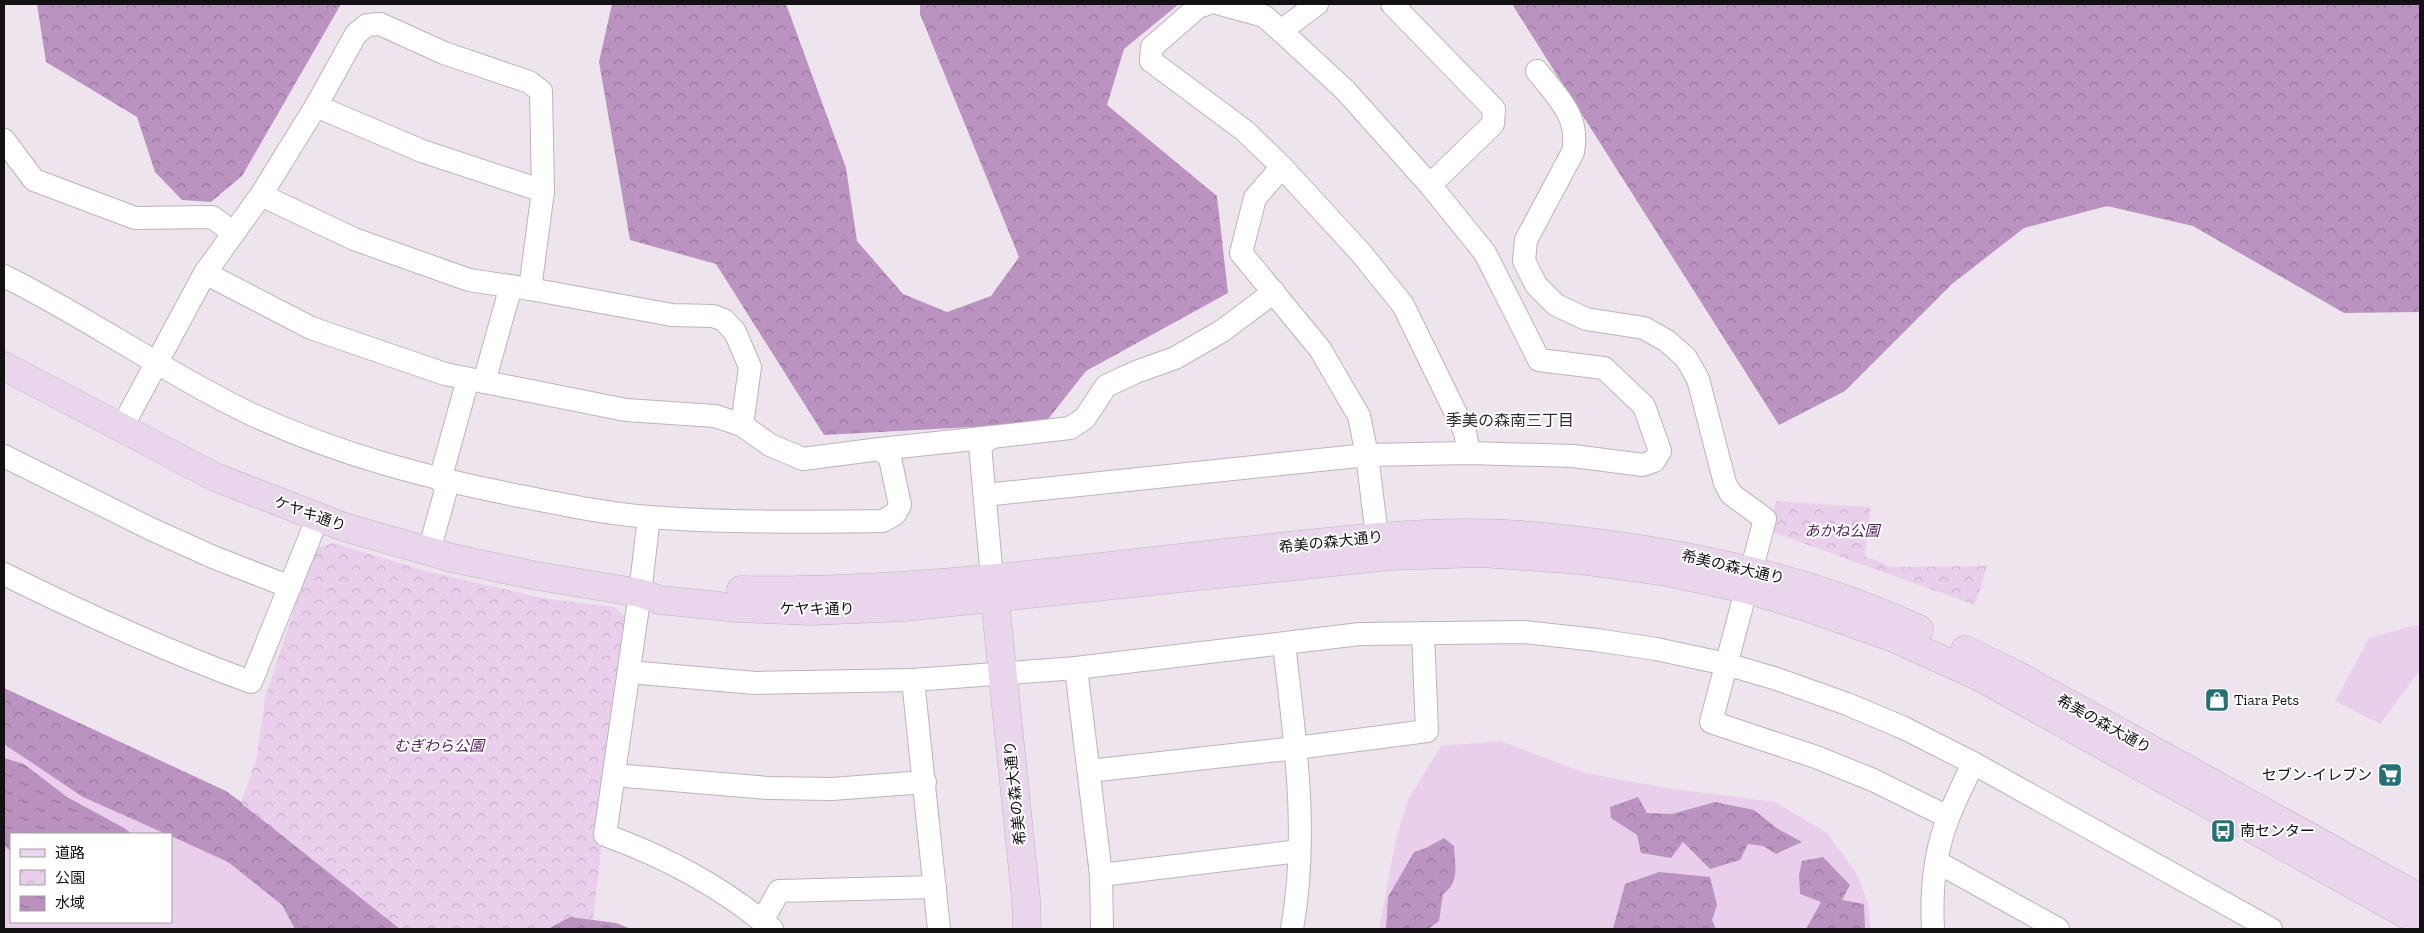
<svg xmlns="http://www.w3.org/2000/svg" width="2424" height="933" viewBox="0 0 2424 933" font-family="'Zilla Slab','Noto Sans JP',serif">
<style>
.grass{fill:#eacfed;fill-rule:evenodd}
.forest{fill:url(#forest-crowns)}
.park{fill:url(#park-crowns)}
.water{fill:url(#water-ripples)}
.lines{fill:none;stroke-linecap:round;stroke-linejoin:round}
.street-casing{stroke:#bcb3bd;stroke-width:24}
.secondary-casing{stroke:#bcb3bd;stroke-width:29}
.street{stroke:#fff;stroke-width:22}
.secondary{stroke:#e9d5ec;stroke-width:28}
.labels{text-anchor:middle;stroke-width:4;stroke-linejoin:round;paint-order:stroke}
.street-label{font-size:15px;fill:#131013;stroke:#fff}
.park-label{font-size:15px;font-style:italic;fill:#57255e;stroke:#fff}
.poi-label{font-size:15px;fill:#131013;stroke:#fff;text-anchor:start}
.neighbourhood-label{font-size:16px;fill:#312a31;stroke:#fff}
</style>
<defs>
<pattern id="forest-crowns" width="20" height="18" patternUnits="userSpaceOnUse" patternTransform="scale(1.25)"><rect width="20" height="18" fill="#bb93c0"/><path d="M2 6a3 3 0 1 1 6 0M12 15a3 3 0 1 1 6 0" fill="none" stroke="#97779b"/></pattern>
<pattern id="park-crowns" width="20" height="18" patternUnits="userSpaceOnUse" patternTransform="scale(1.25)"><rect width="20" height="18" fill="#eacfed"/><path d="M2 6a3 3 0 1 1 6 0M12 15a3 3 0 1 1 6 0" fill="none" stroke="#c8b1ca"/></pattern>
<pattern id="water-ripples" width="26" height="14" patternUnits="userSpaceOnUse" patternTransform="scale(1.25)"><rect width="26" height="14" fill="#ba91be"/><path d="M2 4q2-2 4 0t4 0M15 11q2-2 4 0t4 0" fill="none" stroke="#967599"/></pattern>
</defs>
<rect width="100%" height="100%" fill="#ede4ee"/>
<g class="grass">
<path d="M2420,624V670L2380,724L2335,701L2369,638Z"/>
<path d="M4,688L226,791L400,929H4ZM11,834H171V922H11Z"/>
<path d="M1501,741L1585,773L1667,788L1775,802L1827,833L1855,871L1868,902L1871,929H1379L1396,839L1408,800L1441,746Z"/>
</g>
<g class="forest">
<path d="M37,4H341L242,176L211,202L182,200L155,172L137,117L46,62Z"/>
<path d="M612,4H786L846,168L857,241L903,294L947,312L991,296L1019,257L920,14V4H1179L1124,49L1107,105L1217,196L1228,293L1086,371L1045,423L824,435L716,264L630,240L599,62Z"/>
<path d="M1512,4H2420V312L2344,313L2193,226L2107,206L2024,228L1952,284L1845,391L1779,425Z"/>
<path d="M4,688L226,791L241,802L284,755L593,920L616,923L631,929H295L282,905L228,862L171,836V834H166L83,797L4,744Z"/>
<path d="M1638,797L1647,813L1672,814L1715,802L1754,810L1778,829L1802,842L1776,854L1763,846L1748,844L1740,860L1710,869L1683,842L1671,858L1641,853L1637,835L1611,818L1610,807Z"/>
<path d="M1444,838L1454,846C1455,864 1460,883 1443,894L1439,921L1428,929H1386L1388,897L1414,852L1426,848Z"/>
<path d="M1823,857L1850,885L1842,900L1864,904L1865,929H1806L1821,902L1800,894L1799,875L1802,861Z"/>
<path d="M1659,872L1710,877L1717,905L1712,920L1716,929H1613L1625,884Z"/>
</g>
<g class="park">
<path d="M1776,501L1871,507L1865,556L1891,567L1987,566L1975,605L1769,531Z"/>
<path d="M333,543L426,571L486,585L547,599L615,607L627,619L593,920L570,917L548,929H400L241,803L257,757L265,698L314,549Z"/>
</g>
<path class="water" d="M4,758L24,764L67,797L124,828L132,834H11V852L4,845Z"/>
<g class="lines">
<defs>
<g id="street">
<path d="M1207,4L1198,7L1152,47L1151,61L1245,131L1282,167L1361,253L1403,305L1465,432L1469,453"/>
<path d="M1392,4L1494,109L1493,124L1430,185"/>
<path d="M1281,31L1317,4"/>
<path d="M1537,71C1558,98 1580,116 1573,152L1526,240L1524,261L1536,285L1556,305L1586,319L1644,328L1667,341L1686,358L1698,379L1725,483L1731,494L1765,519L1711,722L1816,757L1873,780L1948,817"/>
<path d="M316,106L422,151L543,191"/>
<path d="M4,140L34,180L135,218L212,217L234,233"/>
<path d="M1282,167L1255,198L1241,253L1320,349L1359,416L1367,455L1377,536"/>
<path d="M261,195L354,239L469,280L530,289L672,315L713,316L724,320L735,332L750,367L742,425"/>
<path d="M4,276C89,318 167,374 253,415C340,455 431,479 525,497C566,505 608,514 649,517C727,523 805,522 883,521L895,514L900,505L890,458L880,449L803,459L770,445L742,425L715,416L626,410L445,374L311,328L205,273"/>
<path d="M484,382L511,286"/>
<path d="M121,429L205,273L261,195L316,106L356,34L367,25L380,24L444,53L529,82L541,91L543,191L530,289"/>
<path d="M880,449L992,437"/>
<path d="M4,456L151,529L213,557L290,587"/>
<path d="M440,480L468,379"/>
<path d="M985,495L1367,455L1469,453L1573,456L1643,465L1654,461L1660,451L1644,406L1604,368L1539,360L1485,253L1430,185L1345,90L1281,31L1264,16L1220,4"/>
<path d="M649,517L640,593L605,835C668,858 720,886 772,929"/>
<path d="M429,551L448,483"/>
<path d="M4,574C85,614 166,651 251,682L318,517"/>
<path d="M992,578L980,445L992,437L1070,428L1085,418L1106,386L1136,372L1175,358L1222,331L1274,292"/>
<path d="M1284,644C1295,739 1309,834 1292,929"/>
<path d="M629,672L755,683L913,680L939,929"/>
<path d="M913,680L1076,668"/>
<path d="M1089,771L1296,748L1427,731L1423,633"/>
<path d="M614,775L768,788L832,789L925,782"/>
<path d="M1937,862L2058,929"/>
<path d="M1101,875L1299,851"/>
<path d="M762,921L779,891L935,887"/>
<path d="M1102,929L1101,875L1076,668L1360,634L1524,632L1596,640L1656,649L1726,664L1777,679L1847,704L1904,728L1973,763L2271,929"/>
<path d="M1933,929C1931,892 1935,850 1949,816C1956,798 1965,781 1973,763"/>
</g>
<g id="secondary">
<path d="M4,366L215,477L344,527L452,558L532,575L640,593L660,600L738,608L811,611L905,607L1390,556L1481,553L1579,560L1667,572L1746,589L1806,607L1894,638L1980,677L2420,922"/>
<path d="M993,580L1026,899L1027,929"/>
<path d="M741,590C909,593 1076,569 1243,551C1319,543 1394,533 1471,533C1520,533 1571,539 1620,546C1726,561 1821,585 1919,629"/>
<path d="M1965,650L2013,673L2420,898"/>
</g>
</defs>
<use href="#street" class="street-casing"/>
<use href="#secondary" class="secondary-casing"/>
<use href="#street" class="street"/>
<use href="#secondary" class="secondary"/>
</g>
<defs>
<symbol id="shop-square" viewBox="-11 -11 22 22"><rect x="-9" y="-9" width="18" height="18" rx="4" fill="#267175" stroke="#fff"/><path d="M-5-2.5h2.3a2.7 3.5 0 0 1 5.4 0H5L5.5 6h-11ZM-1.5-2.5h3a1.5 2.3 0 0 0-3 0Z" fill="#fff"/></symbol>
<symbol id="supermarket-square" viewBox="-11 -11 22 22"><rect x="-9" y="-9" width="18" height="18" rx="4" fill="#267175" stroke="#fff"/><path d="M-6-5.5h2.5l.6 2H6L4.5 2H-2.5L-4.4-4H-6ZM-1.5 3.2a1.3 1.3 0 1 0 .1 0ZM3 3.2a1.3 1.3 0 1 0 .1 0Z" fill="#fff"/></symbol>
<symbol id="bus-square" viewBox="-11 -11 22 22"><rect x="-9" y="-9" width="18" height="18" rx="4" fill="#267175" stroke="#fff"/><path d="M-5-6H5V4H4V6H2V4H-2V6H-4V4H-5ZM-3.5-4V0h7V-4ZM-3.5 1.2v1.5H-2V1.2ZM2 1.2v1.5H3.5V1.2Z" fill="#fff"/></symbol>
</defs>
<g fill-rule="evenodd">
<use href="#shop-square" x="2203" y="686" width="28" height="28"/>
<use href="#supermarket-square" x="2376" y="761" width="28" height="28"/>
<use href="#bus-square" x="2209" y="817" width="28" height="28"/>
</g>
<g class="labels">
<g class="street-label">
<text transform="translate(310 514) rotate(20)" y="5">ケヤキ通り</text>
<text transform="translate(1331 542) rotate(-6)" y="5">希美の森大通り</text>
<text transform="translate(1733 567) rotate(13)" y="5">希美の森大通り</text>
<text x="817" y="614">ケヤキ通り</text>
<text transform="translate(2104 724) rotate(29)" y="5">希美の森大通り</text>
<text transform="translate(1015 793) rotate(-96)" y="5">希美の森大通り</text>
</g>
<g class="park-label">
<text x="1842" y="536">あかね公園</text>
<text x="439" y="751">むぎわら公園</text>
</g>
<g class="poi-label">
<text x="2234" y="705">Tiara Pets</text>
<text x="2372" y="780" text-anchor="end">セブン-イレブン</text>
<text x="2240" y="836">南センター</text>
</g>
<g class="neighbourhood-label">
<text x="1510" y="426">季美の森南三丁目</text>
</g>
</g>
<rect width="2424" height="933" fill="none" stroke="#131013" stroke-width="10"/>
<rect x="10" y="833" width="162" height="90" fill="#ffffff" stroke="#a19fa1"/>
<rect x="20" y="849" width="25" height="8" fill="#e9d5ec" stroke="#a19fa1"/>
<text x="55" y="858" font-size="15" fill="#131013">道路</text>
<rect x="20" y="870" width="25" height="15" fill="url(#park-crowns)" stroke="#a19fa1"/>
<text x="55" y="883" font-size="15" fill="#131013">公園</text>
<rect x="20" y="896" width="25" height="15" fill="url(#water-ripples)" stroke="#a19fa1"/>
<text x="55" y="908" font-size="15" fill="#131013">水域</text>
</svg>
